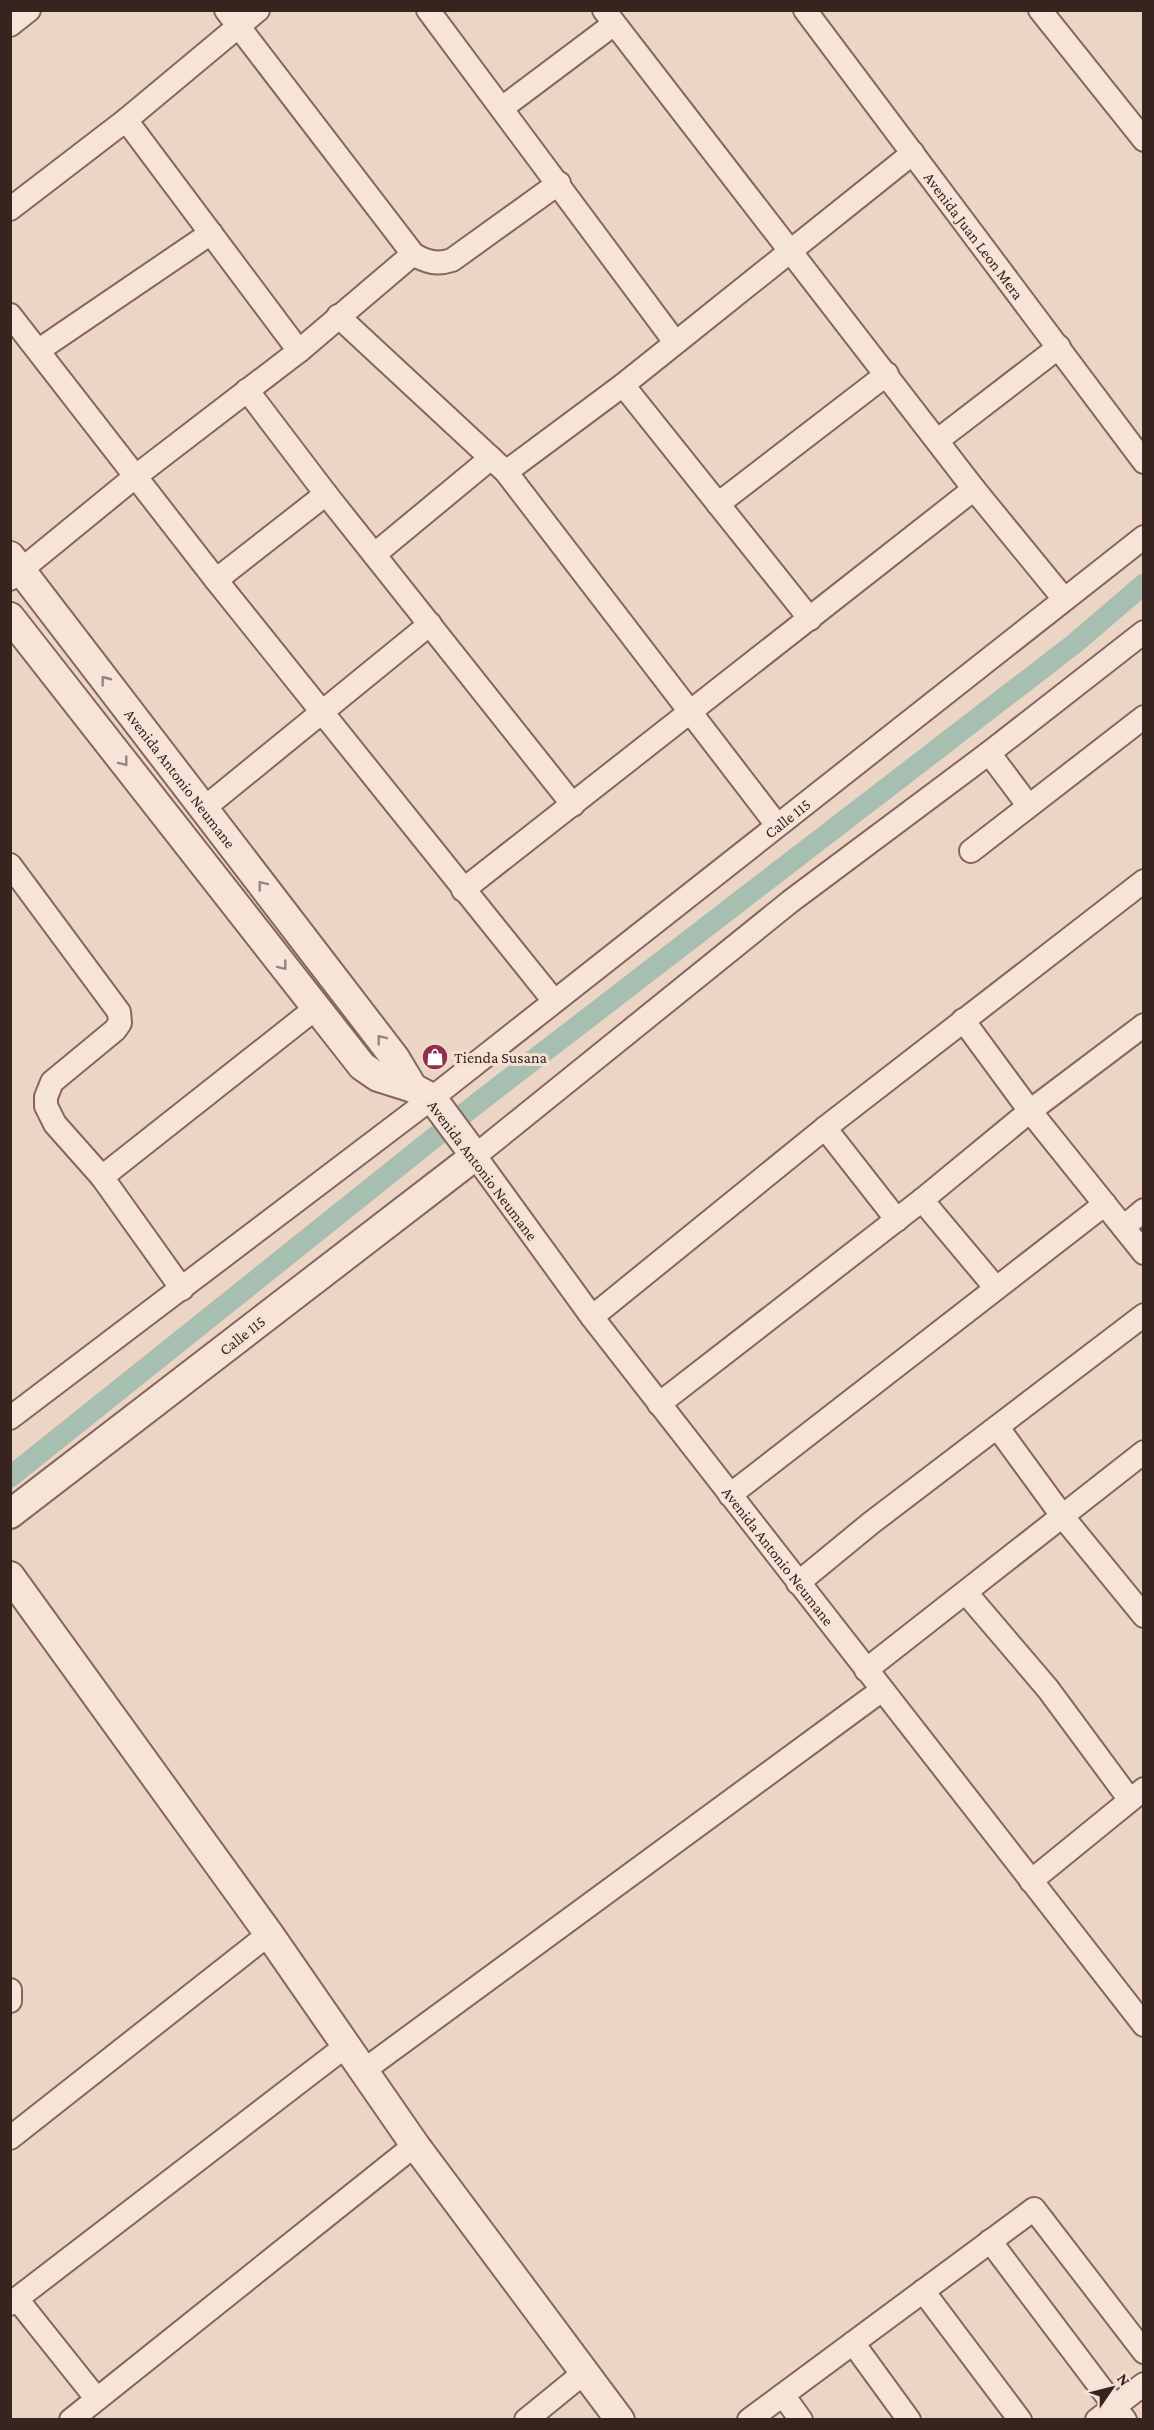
<svg xmlns="http://www.w3.org/2000/svg" width="1154" height="2430" viewBox="0 0 1154 2430" font-family="'Crimson Pro',serif">
<style>
.lines{fill:none;stroke-linecap:round;stroke-linejoin:round}
.canal{stroke:#a7bfb1;stroke-width:21}
.minor-casing{stroke:#86665c;stroke-width:26}
.tertiary-casing{stroke:#86665c;stroke-width:32}
.minor{stroke:#f7e4d8;stroke-width:22}
.tertiary{stroke:#f7e4d8;stroke-width:28}
.oneway{stroke:#97847c}
.labels{text-anchor:middle;stroke-width:6;stroke-linejoin:round;paint-order:stroke}
.street-label{font-size:16px;fill:#37241f;stroke:#f4e1d4}
.poi-label{font-size:16px;fill:#37241f;stroke:#f4e1d4;text-anchor:start}
</style>
<rect width="100%" height="100%" fill="#ecd5c5"/>
<g class="lines">
<path class="canal" d="M10,1477L475,1105L1074,644L1144,584"/>
<defs>
<g id="minor">
<path d="M226,10L413,254C426,262 437,265 452,260L559,183"/>
<path d="M428,10L675,342"/>
<path d="M604,10L974,489L1064,599"/>
<path id="s1" d="M805,10L1144,462"/>
<path d="M1040,10L1144,140"/>
<path d="M10,25L29,10"/>
<path d="M502,108L614,24"/>
<path d="M126,120L299,351"/>
<path d="M10,209L126,120L258,10"/>
<path d="M10,315L216,580L554,1001"/>
<path d="M338,316L506,472L777,825"/>
<path d="M39,350L211,233"/>
<path d="M623,385L810,619"/>
<path d="M247,390L326,494L573,805"/>
<path d="M938,440L1059,347"/>
<path d="M506,472L623,385L913,153"/>
<path d="M718,504L887,374"/>
<path d="M375,554L491,458"/>
<path d="M10,579L136,476L299,351L413,254"/>
<path d="M216,580L326,494"/>
<path id="s2" d="M1144,632L989,753L791,901L475,1156L592,1317L1144,2025"/>
<path d="M989,753L1028,805"/>
<path d="M203,809L430,624"/>
<path d="M971,851L1144,717"/>
<path d="M10,865L119,1012L120,1023L115,1030L52,1082L46,1097V1106L55,1124L102,1177L182,1289"/>
<path d="M463,890L974,489"/>
<path d="M963,1020L1030,1111L1144,1253"/>
<path d="M825,1128L897,1220"/>
<path d="M102,1177L316,1008"/>
<path d="M922,1200L995,1287"/>
<path d="M1125,1226L1144,1210"/>
<path d="M592,1317L825,1128L1144,881"/>
<path d="M659,1404L922,1200L1030,1111L1144,1025"/>
<path id="s3" d="M10,1418L432,1098L1144,537"/>
<path d="M998,1428L1063,1517L1144,1616"/>
<path d="M730,1495L1105,1204"/>
<path d="M798,1583L871,1523L1144,1315"/>
<path d="M967,1594L1048,1689L1130,1800"/>
<path d="M866,1670L1144,1452"/>
<path d="M1031,1881L1144,1789"/>
<path d="M10,1990V2001"/>
<path d="M363,2071L882,1690"/>
<path d="M10,2138L269,1934"/>
<path d="M990,2241L1125,2420"/>
<path d="M923,2291L1020,2420"/>
<path d="M17,2299L96,2398"/>
<path d="M10,2304L346,2046"/>
<path d="M853,2343L909,2420"/>
<path d="M783,2395L801,2420"/>
<path d="M71,2420L415,2145"/>
<path d="M526,2420L585,2372"/>
<path d="M749,2420L1034,2209L1144,2352"/>
<path d="M1097,2420L1144,2384"/>
</g>
<g id="tertiary">
<path id="s4" d="M10,556L395,1058L413,1088"/>
<path d="M10,617L362,1066L378,1077L413,1088L432,1098L475,1156L10,1514"/>
<path d="M10,1576L269,1934L415,2145L620,2420"/>
</g>
</defs>
<use href="#minor" class="minor-casing"/>
<use href="#tertiary" class="tertiary-casing"/>
<use href="#minor" class="minor"/>
<use href="#tertiary" class="tertiary"/>
</g>
<defs><path id="oneway-chevron" d="M-2-3.5L2.5 0L-2 3.5" fill="none" stroke-width="1.6" stroke-linecap="round" stroke-linejoin="round" transform="scale(1.5)"/></defs>
<g class="oneway">
<use href="#oneway-chevron" transform="translate(105 680) rotate(-127)"/>
<use href="#oneway-chevron" transform="translate(124 762) rotate(52)"/>
<use href="#oneway-chevron" transform="translate(262 885) rotate(-128)"/>
<use href="#oneway-chevron" transform="translate(283 966) rotate(52)"/>
<use href="#oneway-chevron" transform="translate(381 1039) rotate(-128)"/>
</g>
<defs>
<symbol id="shop-disc" viewBox="-11 -11 22 22"><circle r="9.5" fill="#922f4d" stroke="#f4e1d4"/><path d="M-5-2.5h2.3a2.7 3.5 0 0 1 5.4 0H5L5.5 6h-11ZM-1.5-2.5h3a1.5 2.3 0 0 0-3 0Z" fill="#fff"/></symbol>
</defs>
<g fill-rule="evenodd">
<use href="#shop-disc" x="420" y="1042" width="30" height="30"/>
</g>
<g class="labels">
<g class="street-label">
<text dy="6" stroke="none"><textPath href="#s1" startOffset="282">Avenida Juan Leon Mera</textPath></text>
<text dy="6" stroke="none"><textPath href="#s4" startOffset="280">Avenida Antonio Neumane</textPath></text>
<text dy="6" stroke="none"><textPath href="#s3" startOffset="982">Calle 115</textPath></text>
<text transform="translate(483 1170) rotate(53)" y="6">Avenida Antonio Neumane</text>
<text transform="translate(242 1335) rotate(-38)" y="6">Calle 115</text>
<text dy="6" stroke="none"><textPath href="#s2" startOffset="1352">Avenida Antonio Neumane</textPath></text>
</g>
<g class="poi-label">
<text x="454" y="1063">Tienda Susana</text>
</g>
</g>
<rect width="1154" height="2430" fill="none" stroke="#37241f" stroke-width="24"/>
<g transform="translate(1112 2388) rotate(55)" stroke="#f4e1d4" stroke-width="4.5" paint-order="stroke">
<path d="M0-4.5L10 22L0 15L-10 22Z" fill="#37241f"/>
<text y="-9" font-size="16" font-weight="bold" text-anchor="middle" fill="#37241f">N</text>
</g>
</svg>
